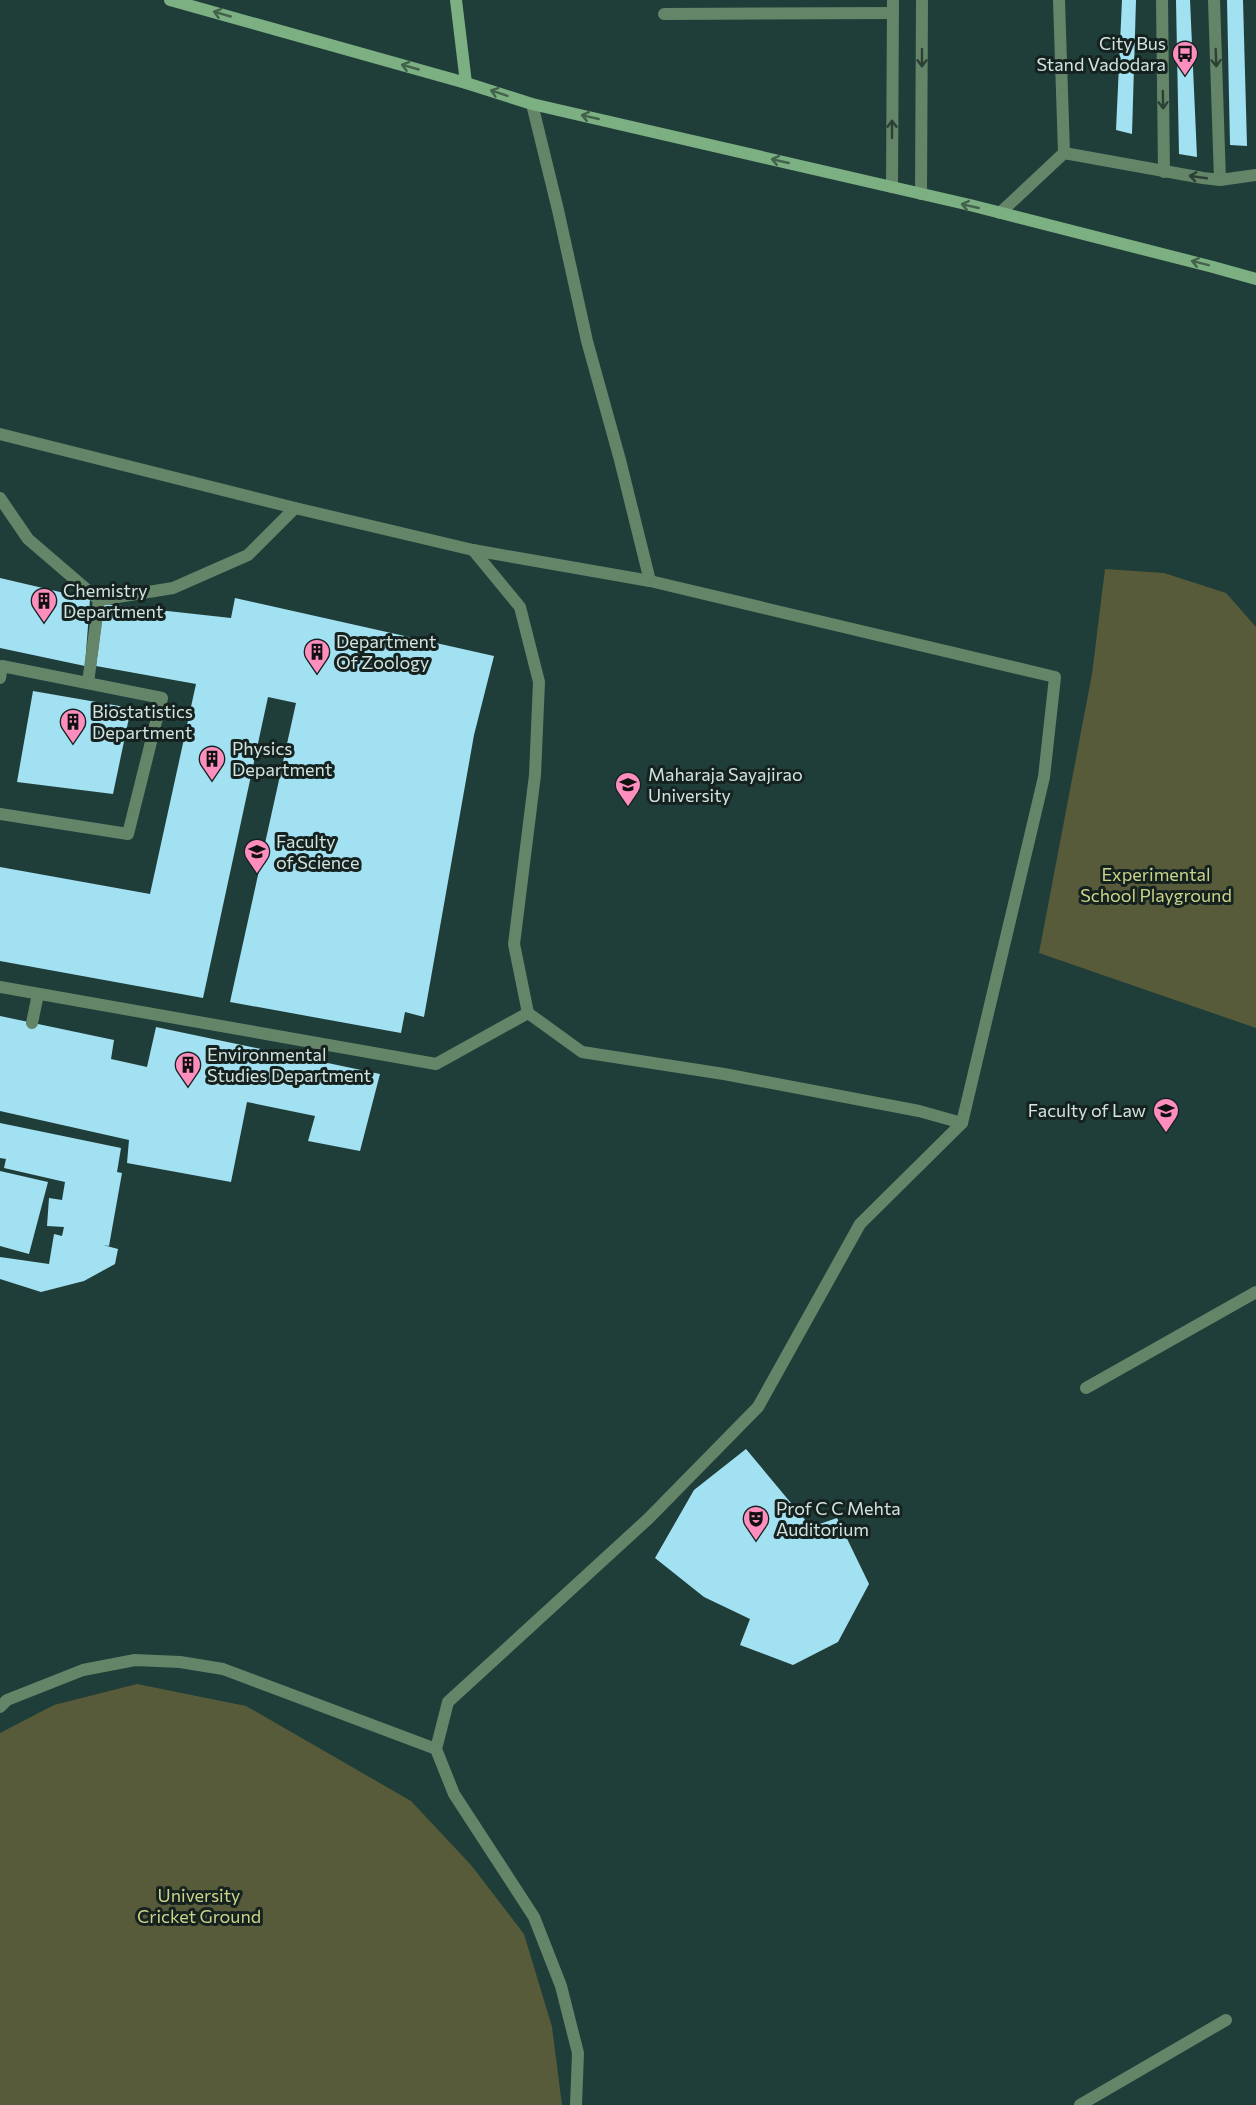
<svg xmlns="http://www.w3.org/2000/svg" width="1256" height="2105" viewBox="0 0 1256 2105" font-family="Commissioner,sans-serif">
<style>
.green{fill:#575b3a}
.building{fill:#a2e1f2}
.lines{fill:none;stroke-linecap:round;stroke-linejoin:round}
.lane{stroke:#648568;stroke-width:12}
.street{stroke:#648568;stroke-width:12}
.secondary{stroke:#7cb082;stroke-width:12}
.oneway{stroke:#43624c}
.oneway2{stroke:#2d4036}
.labels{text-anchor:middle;stroke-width:6;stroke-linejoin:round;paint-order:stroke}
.poi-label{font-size:18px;fill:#d2e4e0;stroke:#152220;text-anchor:start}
.park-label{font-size:18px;fill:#ccd488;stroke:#152220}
</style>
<rect width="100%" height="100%" fill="#203e39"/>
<g class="green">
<path d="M1105,569L1164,573L1226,593L1256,627V1028L1039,953L1092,674Z"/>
<path d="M137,1684L246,1706L411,1801L471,1865L524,1934L552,2027L562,2105H0V1733L54,1705Z"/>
</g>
<g class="building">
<path d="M1122,0H1136L1132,134L1116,130Z"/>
<path d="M1176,0H1190L1197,157L1179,154Z"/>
<path d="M1227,0H1243L1247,146L1230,145Z"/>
<path d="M0,578L90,599L85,666L0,648Z"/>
<path d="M235,598L494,656L474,735L424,1017L405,1012L401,1033L230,1002L296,703L268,697L203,998L0,961V867L150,894L196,684L96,666L104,604L231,618Z"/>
<path d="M33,691L131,708L113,794L17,782Z"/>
<path d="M0,1016L114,1040L111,1059L147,1067L156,1027L380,1074L360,1151L308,1141L315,1116L247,1102L231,1182L127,1163L129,1140L0,1111Z"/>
<path d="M0,1123L121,1148L117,1172L122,1173L109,1246L103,1245L118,1249L115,1264L84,1281L41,1292L0,1279V1257L49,1264L54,1234L62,1236L64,1227L47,1226L49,1198L62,1200L65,1182L4,1168L6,1159L0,1158Z"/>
<path d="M0,1171L48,1182L29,1254L0,1246Z"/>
<path d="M746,1449L811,1527L837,1518L869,1584L838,1642L793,1665L740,1645L750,1619L704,1597L655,1558L694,1490Z"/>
</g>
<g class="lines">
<g class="lane">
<path d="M532,104L558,210L587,341L620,460L650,581"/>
<path d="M0,434L295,508L473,550L650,581L1055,677L1044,777L962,1123L860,1224L758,1407L648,1519L448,1702L436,1749L454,1794L534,1917L561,1986L578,2053L576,2105"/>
<path d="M0,498L28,539L99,600"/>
<path d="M473,550L520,607L539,682L535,775L514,944L528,1013L582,1052L724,1074L919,1111L962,1123"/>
<path d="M99,600L173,588L248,555L295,508"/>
<path d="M0,678L2,666L162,698L128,834L0,814"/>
<path d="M88,683L99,600"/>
<path d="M0,987L436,1064L528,1013"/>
<path d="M32,1023L38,994"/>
<path d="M1086,1388L1256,1292"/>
<path d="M0,1707L7,1700L83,1670L135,1660L180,1662L223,1669L436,1749"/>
<path d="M1080,2105L1226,2020"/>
</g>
<g class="street">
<path d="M1059,0L1064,153"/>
<path d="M1162,0L1164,172"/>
<path d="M1214,0L1220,180"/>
<path d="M664,14L893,13"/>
<path d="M892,187L893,0"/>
<path d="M921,194L922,0"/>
<path d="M1000,213L1064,153L1203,178L1220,180L1256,175"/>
</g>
<g class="secondary">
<path d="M170,0L466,83L532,104L970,205L1213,267L1256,279"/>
<path d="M456,0L466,83"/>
</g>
</g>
<defs><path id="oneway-shaft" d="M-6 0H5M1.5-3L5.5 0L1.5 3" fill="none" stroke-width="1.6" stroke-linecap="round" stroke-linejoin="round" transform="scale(1.5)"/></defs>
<g class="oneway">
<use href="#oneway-shaft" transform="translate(222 14) rotate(-164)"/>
<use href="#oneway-shaft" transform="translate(410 67) rotate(-164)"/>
<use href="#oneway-shaft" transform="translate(499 93) rotate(-162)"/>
<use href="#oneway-shaft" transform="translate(590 117) rotate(-167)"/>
<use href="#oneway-shaft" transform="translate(780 161) rotate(-167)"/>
<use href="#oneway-shaft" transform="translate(970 206) rotate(-167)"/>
<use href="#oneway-shaft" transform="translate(1200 263) rotate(-166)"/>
</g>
<g class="oneway2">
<use href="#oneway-shaft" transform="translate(922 58) rotate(90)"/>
<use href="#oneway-shaft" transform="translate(1216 58) rotate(88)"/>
<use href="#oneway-shaft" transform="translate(1163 100) rotate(89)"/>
<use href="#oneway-shaft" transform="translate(892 129) rotate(-90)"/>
<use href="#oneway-shaft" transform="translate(1198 177) rotate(-172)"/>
</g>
<defs>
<symbol id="bus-pin" viewBox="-11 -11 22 30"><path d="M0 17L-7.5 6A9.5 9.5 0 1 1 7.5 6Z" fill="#fd8ebe" stroke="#152220"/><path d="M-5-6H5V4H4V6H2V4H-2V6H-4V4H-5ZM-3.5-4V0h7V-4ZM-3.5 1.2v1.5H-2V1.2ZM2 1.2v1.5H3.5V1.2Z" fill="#111"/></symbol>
<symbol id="building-pin" viewBox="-11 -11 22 30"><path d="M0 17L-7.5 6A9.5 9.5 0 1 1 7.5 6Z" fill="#fd8ebe" stroke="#152220"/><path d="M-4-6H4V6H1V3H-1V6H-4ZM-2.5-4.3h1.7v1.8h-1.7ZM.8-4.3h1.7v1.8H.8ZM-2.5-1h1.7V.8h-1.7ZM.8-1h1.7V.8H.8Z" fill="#111"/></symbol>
<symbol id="university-pin" viewBox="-11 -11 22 30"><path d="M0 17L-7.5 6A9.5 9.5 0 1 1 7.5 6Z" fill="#fd8ebe" stroke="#152220"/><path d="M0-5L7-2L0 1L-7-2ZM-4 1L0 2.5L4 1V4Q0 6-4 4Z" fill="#111"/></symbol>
<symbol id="theatre-pin" viewBox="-11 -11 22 30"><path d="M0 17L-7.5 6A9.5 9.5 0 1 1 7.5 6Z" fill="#fd8ebe" stroke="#152220"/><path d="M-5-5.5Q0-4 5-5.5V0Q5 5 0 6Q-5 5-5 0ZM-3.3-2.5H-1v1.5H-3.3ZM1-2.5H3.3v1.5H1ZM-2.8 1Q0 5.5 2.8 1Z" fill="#111"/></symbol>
</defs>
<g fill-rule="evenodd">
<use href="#bus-pin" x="1170" y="39" width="30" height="40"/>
<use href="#building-pin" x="29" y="586" width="30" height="40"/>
<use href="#building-pin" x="302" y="637" width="30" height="40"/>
<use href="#building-pin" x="58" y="707" width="30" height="40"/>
<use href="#building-pin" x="197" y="744" width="30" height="40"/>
<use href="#university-pin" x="613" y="770" width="30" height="40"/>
<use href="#university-pin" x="242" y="837" width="30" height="40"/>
<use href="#building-pin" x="173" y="1050" width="30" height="40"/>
<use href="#university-pin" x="1151" y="1096" width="30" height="40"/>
<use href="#theatre-pin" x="741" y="1504" width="30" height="40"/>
</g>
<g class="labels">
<g class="poi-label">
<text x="1166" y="50" text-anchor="end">City Bus<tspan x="1166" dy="21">Stand Vadodara</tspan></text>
<text x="63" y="597">Chemistry<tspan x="63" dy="21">Department</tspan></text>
<text x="336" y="648">Department<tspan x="336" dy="21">Of Zoology</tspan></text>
<text x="92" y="718">Biostatistics<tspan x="92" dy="21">Department</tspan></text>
<text x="232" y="755">Physics<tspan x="232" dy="21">Department</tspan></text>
<text x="648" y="781">Maharaja Sayajirao<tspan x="648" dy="21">University</tspan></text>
<text x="276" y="848">Faculty<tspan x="276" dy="21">of Science</tspan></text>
<text x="207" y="1061">Environmental<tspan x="207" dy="21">Studies Department</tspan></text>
<text x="1146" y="1117" text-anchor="end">Faculty of Law</text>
<text x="776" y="1515">Prof C C Mehta<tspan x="776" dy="21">Auditorium</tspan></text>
</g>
<g class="park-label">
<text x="1156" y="881">Experimental<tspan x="1156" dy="21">School Playground</tspan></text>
<text x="199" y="1902">University<tspan x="199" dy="21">Cricket Ground</tspan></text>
</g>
</g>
</svg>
